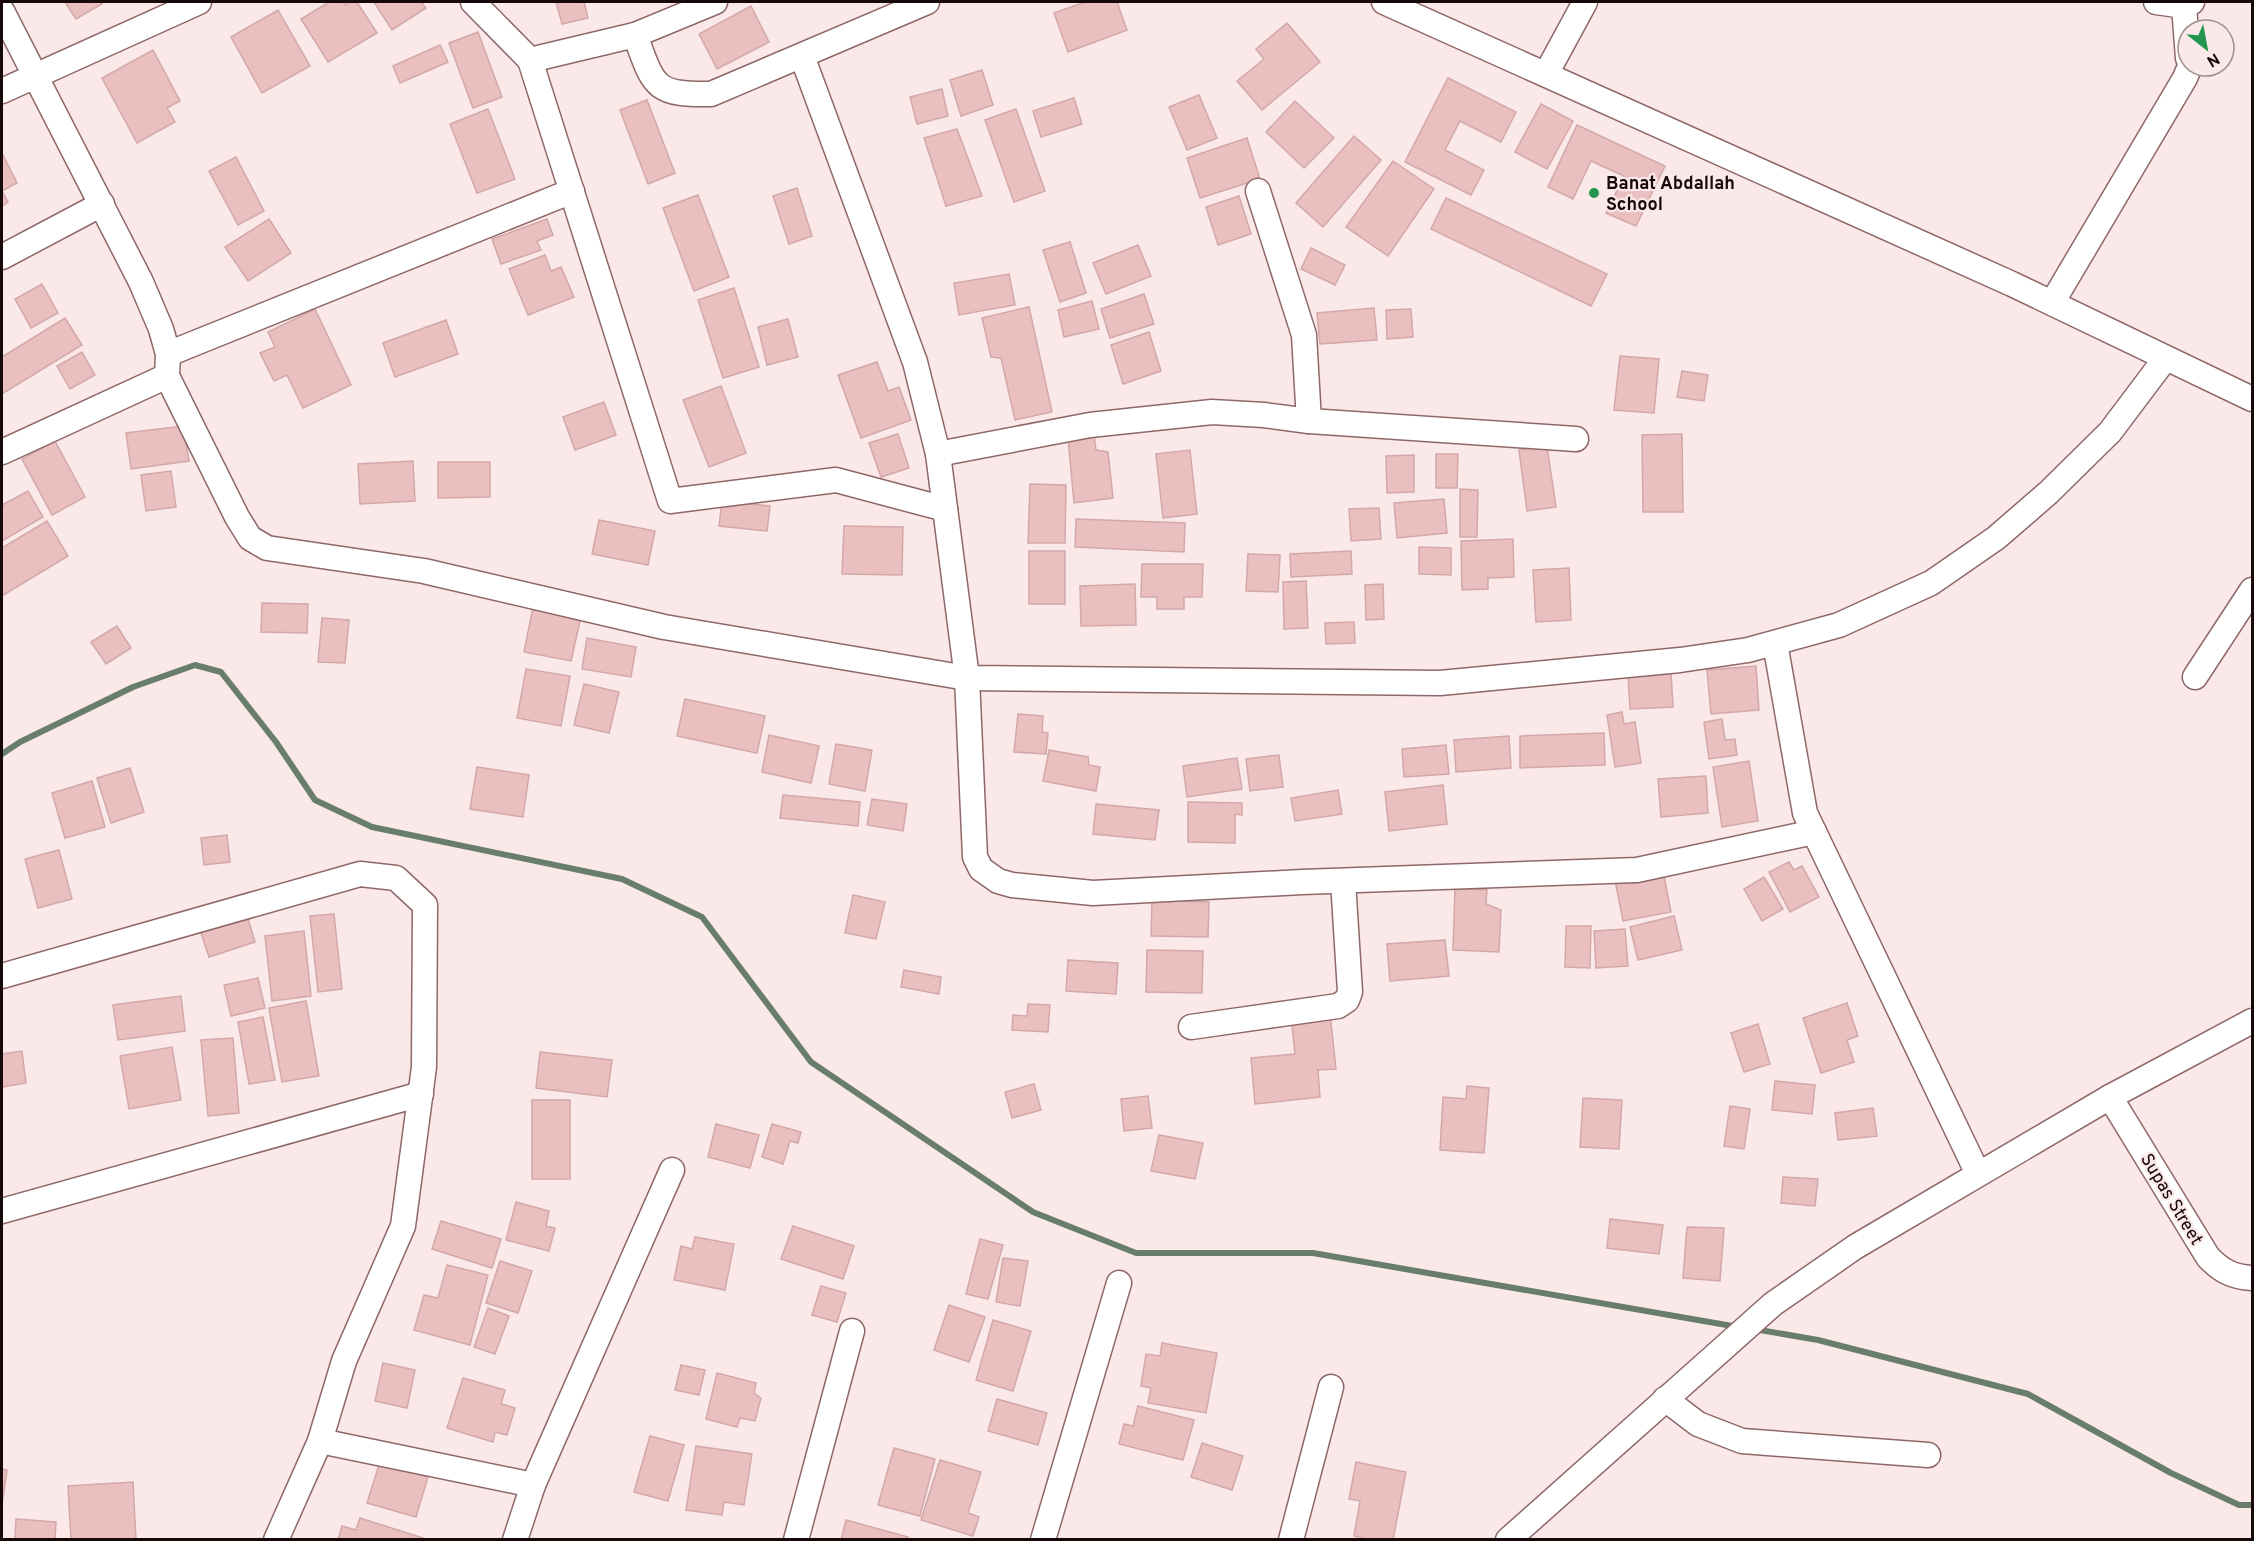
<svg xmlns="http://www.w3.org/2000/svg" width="2254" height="1541" viewBox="0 0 2254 1541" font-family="Overpass,sans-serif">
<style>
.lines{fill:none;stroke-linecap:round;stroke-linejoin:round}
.stream{stroke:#687d6a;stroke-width:6}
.building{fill:#eabfbf;stroke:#d2a8a9;stroke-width:1.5}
.minor-casing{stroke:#8e6868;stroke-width:27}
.minor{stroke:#fff;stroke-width:24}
.poi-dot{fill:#239550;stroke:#fbe8e8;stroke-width:2}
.labels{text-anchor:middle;stroke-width:4.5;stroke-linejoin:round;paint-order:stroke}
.poi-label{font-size:18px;font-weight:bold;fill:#17090a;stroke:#fbe8e8;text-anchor:start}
.street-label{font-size:18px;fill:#17090a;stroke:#fbe8e8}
</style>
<rect width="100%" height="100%" fill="#fbe8e8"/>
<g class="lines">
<g class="stream">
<path d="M2,754L20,742L133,687L195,665L221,672L276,742L315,800L372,827L622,879L702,917L811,1062L1033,1212L1136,1253H1313L1738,1327"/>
<path d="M1754,1329L1818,1340L2028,1394L2171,1473L2239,1505H2252"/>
</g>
</g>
<g class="building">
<path d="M65,2H101L102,4L76,19Z"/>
<path d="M329,2H343L345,5L351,2H357L377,33L328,62L301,19Z"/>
<path d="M374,2H421L426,8L392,30Z"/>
<path d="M556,2H584L588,18L562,24Z"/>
<path d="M1085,2H1117L1127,30L1068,52L1054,13Z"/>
<path d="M751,6L769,42L717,69L699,34Z"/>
<path d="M278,10L310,66L262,93L231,37Z"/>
<path d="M1287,23L1320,62L1262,110L1237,81L1264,59L1256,49Z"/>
<path d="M478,32L502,97L473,108L449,43Z"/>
<path d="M440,45L448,62L400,83L393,66Z"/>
<path d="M153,50L180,101L167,108L175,122L137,143L102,78Z"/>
<path d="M982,70L993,105L961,116L950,80Z"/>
<path d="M1448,78L1516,112L1501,142L1460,121L1445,150L1484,170L1471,195L1405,162Z"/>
<path d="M942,89L948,116L917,124L910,97Z"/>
<path d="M1199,95L1217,138L1187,150L1169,107Z"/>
<path d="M1074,98L1082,124L1041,137L1033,111Z"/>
<path d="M647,100L675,173L648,184L620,110Z"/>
<path d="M1295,101L1334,138L1304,168L1266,132Z"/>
<path d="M1541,104L1573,121L1547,169L1515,152Z"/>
<path d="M488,109L515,179L477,193L450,124Z"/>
<path d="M1016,109L1045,191L1014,202L985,120Z"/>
<path d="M1577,125L1665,166L1636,226L1606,213L1624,176L1591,161L1573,199L1548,187Z"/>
<path d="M957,129L982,196L946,206L924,138Z"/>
<path d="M1354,136L1381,160L1323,227L1296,203Z"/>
<path d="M1247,138L1260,179L1200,198L1187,158Z"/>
<path d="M2,153L17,183L2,191L8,202L2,206Z"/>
<path d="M236,157L264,211L238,225L209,171Z"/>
<path d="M1393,161L1434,189L1388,256L1346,227Z"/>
<path d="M797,188L812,236L789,244L773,196Z"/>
<path d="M698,195L729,277L694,291L663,208Z"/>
<path d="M1239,196L1251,234L1218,245L1206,207Z"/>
<path d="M1446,198L1607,274L1591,306L1431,229Z"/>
<path d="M269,219L291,253L248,281L225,247Z"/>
<path d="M547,219L553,235L537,241L541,250L501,264L492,239Z"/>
<path d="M1070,242L1086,293L1060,302L1043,250Z"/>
<path d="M1138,245L1151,276L1106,294L1093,263Z"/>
<path d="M1311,248L1345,265L1335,285L1301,269Z"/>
<path d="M545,255L551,271L561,267L574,297L528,315L509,269Z"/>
<path d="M1009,274L1015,305L959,315L954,283Z"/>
<path d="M42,284L58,313L31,328L15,299Z"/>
<path d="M734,288L759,367L723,378L698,300Z"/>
<path d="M1144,294L1154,324L1110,338L1101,309Z"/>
<path d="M1092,301L1099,329L1064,337L1058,310Z"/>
<path d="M1029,307L1052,412L1015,420L1001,358L991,357L982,318Z"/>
<path d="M1374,308L1377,340L1320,344L1317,313Z"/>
<path d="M315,309L351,385L303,408L287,375L274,381L260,353L275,347L268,332Z"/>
<path d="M1411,309L1413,337L1387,339L1386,310Z"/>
<path d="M65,318L82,345L2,394V357Z"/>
<path d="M788,319L798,357L767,365L758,327Z"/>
<path d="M446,320L458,354L395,377L383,343Z"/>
<path d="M1149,332L1161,371L1123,384L1111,345Z"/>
<path d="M82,352L95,375L70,389L57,366Z"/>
<path d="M1620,356L1659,359L1654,413L1614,410Z"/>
<path d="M877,362L888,391L899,387L911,420L861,438L838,375Z"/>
<path d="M1682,371L1708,375L1704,401L1677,397Z"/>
<path d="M721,386L746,453L709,467L683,400Z"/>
<path d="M604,402L616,435L575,450L563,417Z"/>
<path d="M183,426L189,461L131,469L126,433Z"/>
<path d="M898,434L909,468L881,477L869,443Z"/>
<path d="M1682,434L1683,512H1643L1642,435Z"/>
<path d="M1094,435L1096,450L1108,452L1113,498L1074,503L1068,438Z"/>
<path d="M55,441L85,497L52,515L22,459Z"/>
<path d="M1547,446L1556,507L1527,511L1519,450Z"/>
<path d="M1190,450L1197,514L1163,518L1156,454Z"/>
<path d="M1436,454H1458L1457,488H1436Z"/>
<path d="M1414,455V492L1387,493L1386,456Z"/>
<path d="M413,461L415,501L360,504L358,464Z"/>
<path d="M438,462H490V497L438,498Z"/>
<path d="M171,471L176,507L146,511L141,475Z"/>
<path d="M1030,484L1066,485L1065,543H1028Z"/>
<path d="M1460,489L1478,490L1477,537H1460Z"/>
<path d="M28,491L43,517L2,541V505Z"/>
<path d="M1444,499L1447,533L1397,538L1394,503Z"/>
<path d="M722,501L770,506L767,531L719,526Z"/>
<path d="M1379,508L1381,539L1351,541L1349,509Z"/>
<path d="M1076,519L1185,523L1184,552L1075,547Z"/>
<path d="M599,520L655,531L648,565L592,554Z"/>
<path d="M47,521L68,556L2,596V548Z"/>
<path d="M844,526L903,527L902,575L842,574Z"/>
<path d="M1513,539L1514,577L1488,578V589L1462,590L1461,541Z"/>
<path d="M1419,547L1451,548V575L1419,574Z"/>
<rect x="1029" y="551" width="36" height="53"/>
<path d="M1351,551L1352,574L1291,577L1290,554Z"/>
<path d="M1248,554L1280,555L1278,592L1246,591Z"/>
<path d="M1142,564H1203L1202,597H1184V609H1157V597H1141Z"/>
<path d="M1569,568L1571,620L1536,622L1533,570Z"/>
<path d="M1306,581L1308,628L1284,629L1283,582Z"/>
<path d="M1135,584L1136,625L1081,626L1080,586Z"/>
<path d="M1383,584L1384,619L1366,620L1365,585Z"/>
<path d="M262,603L308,604L307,633L261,632Z"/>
<path d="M533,607L581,617L571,661L524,652Z"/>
<path d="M322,618L349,620L345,663L318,662Z"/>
<path d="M1354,622L1355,643L1326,644L1325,623Z"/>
<path d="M117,626L131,648L106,664L91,642Z"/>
<path d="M587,638L636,647L631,677L582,669Z"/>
<path d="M1756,666L1759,710L1711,714L1707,670Z"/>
<path d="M526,669L570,676L561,726L517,718Z"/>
<path d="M1671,672L1673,707L1630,709L1628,675Z"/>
<path d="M584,684L619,692L609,733L574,725Z"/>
<path d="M685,699L765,716L757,753L677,736Z"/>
<path d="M1622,712L1624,724L1635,722L1641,763L1615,767L1607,715Z"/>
<path d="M1018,714L1043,716L1042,732L1048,733L1046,754L1014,752Z"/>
<path d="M1722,719L1725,740L1735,739L1737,755L1709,759L1704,722Z"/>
<path d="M1604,733L1605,765L1520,768V736Z"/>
<path d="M769,735L819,746L811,783L762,772Z"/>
<path d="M1509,736L1511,768L1456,772L1454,740Z"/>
<path d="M836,744L872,750L865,791L829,784Z"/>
<path d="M1446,745L1449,774L1404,777L1402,749Z"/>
<path d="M1049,750L1088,757L1089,765L1100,767L1096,791L1043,781Z"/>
<path d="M1279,755L1283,787L1250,791L1246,759Z"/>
<path d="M1237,758L1242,789L1187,797L1183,766Z"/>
<path d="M1749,761L1758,821L1722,827L1713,767Z"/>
<path d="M477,767L529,775L523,817L470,809Z"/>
<path d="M130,768L144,812L111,823L97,778Z"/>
<path d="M1706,776L1708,813L1661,817L1658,779Z"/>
<path d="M92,781L105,827L65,838L52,793Z"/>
<path d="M1443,785L1447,824L1389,831L1385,792Z"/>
<path d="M1338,790L1342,814L1295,821L1291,798Z"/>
<path d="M783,795L860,802L858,826L780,818Z"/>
<path d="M872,799L907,804L903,831L867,825Z"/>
<path d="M1188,802L1242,803V815L1235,814V843L1188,842Z"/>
<path d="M1096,804L1159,810L1155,840L1093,834Z"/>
<path d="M227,835L230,862L204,865L201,838Z"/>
<path d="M59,850L72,899L38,908L25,859Z"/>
<path d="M1789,862L1794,870L1802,866L1819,897L1790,912L1769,872Z"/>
<path d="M1663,871L1671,912L1623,921L1615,880Z"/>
<path d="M1764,877L1783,909L1762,921L1744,889Z"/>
<path d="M1455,888L1487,890L1486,904L1501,910L1499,952L1453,950Z"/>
<path d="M853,895L885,902L876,939L845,933Z"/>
<path d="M1152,900L1209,902L1208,937L1151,936Z"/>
<path d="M245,909L255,942L209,957L198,924Z"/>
<path d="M334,914L342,989L318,992L310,916Z"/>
<path d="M1674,916L1682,950L1638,960L1630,927Z"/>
<path d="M1566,926H1591L1590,968L1565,967Z"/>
<path d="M1625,929L1628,966L1596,968L1594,931Z"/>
<path d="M304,931L311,996L272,1001L265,936Z"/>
<path d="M1445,940L1449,976L1390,981L1387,944Z"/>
<path d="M1147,950L1203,951L1202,993L1146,992Z"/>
<path d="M1068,960L1118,963L1116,994L1066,991Z"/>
<path d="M904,970L941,977L939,994L901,987Z"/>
<path d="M258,978L265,1008L231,1016L224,985Z"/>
<path d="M181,996L185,1031L118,1040L113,1005Z"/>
<path d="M306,1001L319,1076L282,1082L269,1008Z"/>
<path d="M1847,1003L1858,1036L1847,1040L1854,1062L1821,1073L1803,1018Z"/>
<path d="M1028,1004L1050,1005L1048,1032L1012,1030L1013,1015L1027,1016Z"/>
<path d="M1330,1013L1336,1069L1318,1070L1320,1097L1255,1104L1251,1058L1295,1054L1291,1016Z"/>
<path d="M263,1017L275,1080L249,1084L238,1022Z"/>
<path d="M1758,1024L1770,1064L1744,1072L1731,1033Z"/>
<path d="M233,1038L239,1113L208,1116L201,1040Z"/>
<path d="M172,1047L181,1100L129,1109L120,1056Z"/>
<path d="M22,1051L26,1083L2,1087V1054Z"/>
<path d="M540,1052L612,1060L607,1097L536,1088Z"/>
<path d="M1775,1081L1815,1085L1812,1114L1772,1110Z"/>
<path d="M1034,1084L1041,1110L1012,1118L1005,1092Z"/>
<path d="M1467,1086L1489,1088L1484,1153L1440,1150L1443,1097L1466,1099Z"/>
<path d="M1148,1096L1152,1128L1124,1131L1121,1099Z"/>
<path d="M1583,1098L1622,1100L1619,1149L1580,1147Z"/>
<rect x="532" y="1100" width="38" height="79"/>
<path d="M1730,1106L1750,1109L1744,1149L1724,1146Z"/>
<path d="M1873,1108L1877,1136L1838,1140L1835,1113Z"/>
<path d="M716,1124L759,1135L750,1168L708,1157Z"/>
<path d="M772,1124L801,1132L798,1143L790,1141L783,1164L762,1157Z"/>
<path d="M1159,1135L1203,1143L1195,1179L1151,1171Z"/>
<path d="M1783,1177L1818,1179L1815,1206L1781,1203Z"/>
<path d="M516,1202L549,1211L546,1226L555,1228L549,1251L506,1240Z"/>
<path d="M1610,1219L1663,1225L1659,1254L1607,1248Z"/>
<path d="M441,1221L501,1239L492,1268L432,1249Z"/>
<path d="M793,1226L854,1246L843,1279L781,1259Z"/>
<path d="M1687,1227L1724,1228L1720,1281L1683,1278Z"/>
<path d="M695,1237L734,1244L725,1290L674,1280L681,1246L692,1249Z"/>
<path d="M980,1239L1003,1245L988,1299L966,1294Z"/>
<path d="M1003,1258L1028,1261L1020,1306L996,1302Z"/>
<path d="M500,1261L532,1271L518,1313L486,1303Z"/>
<path d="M447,1265L488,1275L470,1345L414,1330L424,1295L438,1298Z"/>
<path d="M821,1286L846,1293L837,1322L812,1315Z"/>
<path d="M949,1305L985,1317L969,1362L934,1350Z"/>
<path d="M488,1308L509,1316L495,1354L474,1347Z"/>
<path d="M993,1320L1031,1331L1013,1391L976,1380Z"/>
<path d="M1162,1343L1217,1353L1206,1413L1148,1403L1151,1388L1141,1386L1146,1354L1160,1356Z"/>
<path d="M383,1363L415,1370L407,1408L375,1401Z"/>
<path d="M681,1365L705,1370L699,1395L675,1390Z"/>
<path d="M717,1373L756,1383L754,1393L761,1398L755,1421L740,1418L737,1427L706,1419Z"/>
<path d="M463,1378L505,1390L501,1404L515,1408L507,1435L495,1432L493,1442L447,1428Z"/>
<path d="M997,1399L1047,1413L1038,1445L988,1431Z"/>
<path d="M1138,1406L1194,1420L1183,1460L1119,1444L1124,1424L1133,1426Z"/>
<path d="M650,1436L684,1445L668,1501L634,1492Z"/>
<path d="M1202,1443L1243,1456L1232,1490L1191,1477Z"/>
<path d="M696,1446L752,1454L744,1505L724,1502L722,1515L686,1510Z"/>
<path d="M894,1448L935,1459L920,1516L878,1505Z"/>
<path d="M940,1460L981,1472L968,1513L979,1517L973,1536L921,1520Z"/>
<path d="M380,1462L428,1477L416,1517L367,1503Z"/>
<path d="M1356,1462L1406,1472L1393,1540H1370L1354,1536L1360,1501L1349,1499Z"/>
<path d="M2,1469L7,1470L2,1505Z"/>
<path d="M133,1482L136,1540H71L68,1486Z"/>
<path d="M360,1518L423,1538L422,1540H338L342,1526L356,1530Z"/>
<path d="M16,1519L56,1522L55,1540H15Z"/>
<path d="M846,1520L908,1537L907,1540H841Z"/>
</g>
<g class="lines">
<defs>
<g id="minor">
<path d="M473,2L530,60L635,35L715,2"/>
<path d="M1384,2L2012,284L2252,399"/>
<path d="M2156,2L2184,6L2192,2"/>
<path d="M2184,6L2188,58"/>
<path d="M2,11L141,282L161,329L168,354L167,376L2,452"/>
<path d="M635,35C654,86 653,95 711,94L927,2"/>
<path d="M802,56L915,362L938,454L967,678L975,857L981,869L998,881L1012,885L1093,893L1302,882L1637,870L1814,832"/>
<path d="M530,60L670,501L836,480L945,509"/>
<path d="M1546,74L1585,2"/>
<path d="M2,91L199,2"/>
<path d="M1258,191L1304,335L1309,421"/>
<path d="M2,257L102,204"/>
<path d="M2052,303L2185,78L2190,66"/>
<path d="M168,354L572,191"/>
<path d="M167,376L237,517L250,538L267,548L424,571L664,627L967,678L1440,683L1680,660L1748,650L1839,625L1931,583L1996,538L2048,493L2110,432L2165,359"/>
<path d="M938,454L1090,425L1212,412L1264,415L1309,421L1576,439"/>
<path d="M1775,643L1805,813L1978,1174"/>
<path d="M2195,677L2252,590"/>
<path d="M2,976L360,874L396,878L425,905L424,1067L403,1226L344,1361L320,1441L276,1540"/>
<path d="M1191,1027L1338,1006L1347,1000L1350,992L1343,881"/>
<path d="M2110,1097L2208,1257C2221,1271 2233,1277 2252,1278"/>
<path d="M2,1211L421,1094"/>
<path d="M1665,1399L1698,1424L1742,1441L1928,1455"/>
<path d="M320,1441L533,1485"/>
<path d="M515,1540L533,1485L672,1170"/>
<path d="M796,1540L852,1331"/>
<path d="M1043,1540L1119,1283"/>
<path d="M1291,1540L1331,1387"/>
<path d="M1508,1540L1773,1304L1855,1247L2110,1097L2252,1021"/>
</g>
</defs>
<use href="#minor" class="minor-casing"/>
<use href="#minor" class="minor"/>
</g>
<circle class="poi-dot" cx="1594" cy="193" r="6"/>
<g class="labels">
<g class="poi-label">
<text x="1606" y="189">Banat Abdallah<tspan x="1606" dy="21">School</tspan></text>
</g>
<g class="street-label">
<text transform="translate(2172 1199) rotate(59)" y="6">Supas Street</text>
</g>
</g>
<rect width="2254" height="1541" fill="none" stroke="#17090a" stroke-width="6"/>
<g transform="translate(2206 48) rotate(149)"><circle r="28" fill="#fbe8e8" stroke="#a08f8f" stroke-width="1.5"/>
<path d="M0-4.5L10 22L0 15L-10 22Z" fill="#239550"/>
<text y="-9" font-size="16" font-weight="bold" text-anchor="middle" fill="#17090a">N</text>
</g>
</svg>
